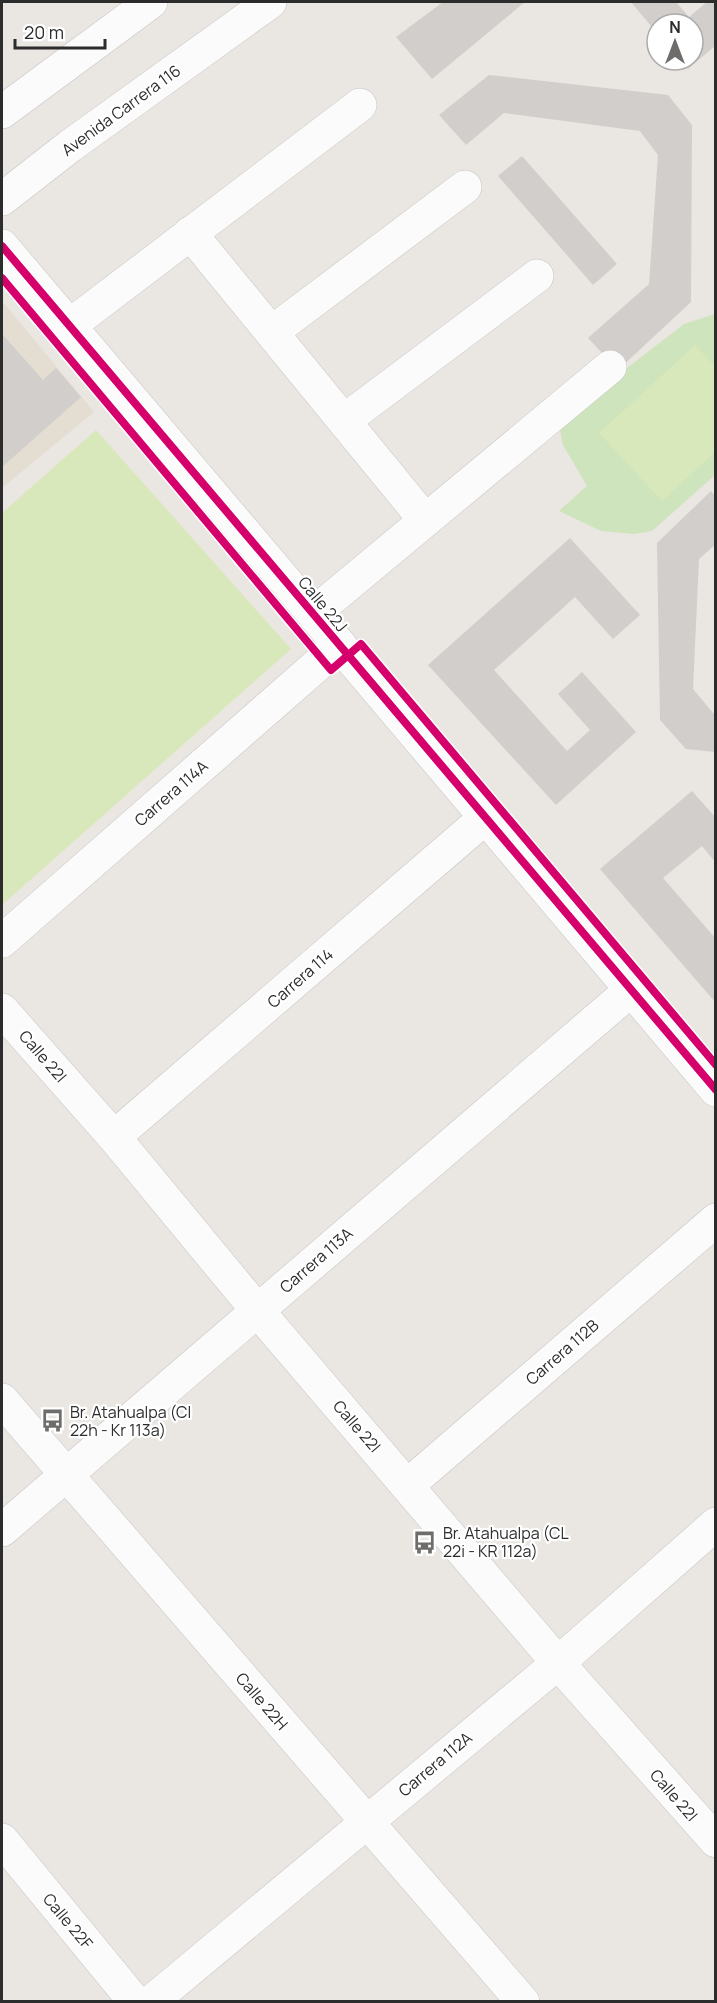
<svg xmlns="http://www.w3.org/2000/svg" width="717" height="2003" viewBox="0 0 717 2003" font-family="Manrope,sans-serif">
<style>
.education{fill:#e4ddd1}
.green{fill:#cee4bc}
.pitch{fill:#d9e8ba}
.building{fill:#d1cecb}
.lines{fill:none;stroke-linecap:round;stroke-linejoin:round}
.minor-casing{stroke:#c6c4c5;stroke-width:34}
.minor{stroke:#fcfbfb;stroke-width:33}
.cycleway-casing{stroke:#fff;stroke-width:11}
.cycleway{stroke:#d6006c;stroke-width:8}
.labels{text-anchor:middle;stroke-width:4.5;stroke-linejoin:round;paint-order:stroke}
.street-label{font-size:16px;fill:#2c2c2c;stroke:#fff}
.poi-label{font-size:16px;fill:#2c2c2c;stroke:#fff;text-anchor:start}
</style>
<rect width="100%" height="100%" fill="#eae6e2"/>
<path class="education" d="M2,301L94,412L2,488Z"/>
<path class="green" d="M715,314V475L652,531L634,534L601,531L559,511L587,486L563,445L556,412L618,375L684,324Z"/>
<g class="pitch">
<path d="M695,345L715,366V452L662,501L599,433Z"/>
<path d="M96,430L291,649L2,905V513Z"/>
</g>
<g class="building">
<path d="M443,2H525L432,79L396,37Z"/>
<path d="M631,2H676L689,17L707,2H716V45L688,69L680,60H693V24H657V33Z"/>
<path d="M489,75L668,95L692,125L691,302L618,370L588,338L649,284L658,155L640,131L504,113L466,145L439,115Z"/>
<path d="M522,156L617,264L593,285L498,176Z"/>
<path d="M2,334L43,380L56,368L81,397L2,467Z"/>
<path d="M711,491L716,497V544L699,559L693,689L713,713H716V752L686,749L660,720L657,543Z"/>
<path d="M570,538L640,615L613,639L575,597L494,670L567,751L590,730L558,694L582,672L636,732L556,805L428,665Z"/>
<path d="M692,791L716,818V863L702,846L663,878L716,939V1003L600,869Z"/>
</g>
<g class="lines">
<defs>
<g id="minor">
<path d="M2,112L151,2"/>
<path d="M2,199L70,146L270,2"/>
<path d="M190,233L425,520"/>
<path d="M2,246L716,1090"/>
<path d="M69,326L360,105"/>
<path d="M272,332L465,187"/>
<path d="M345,420L537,276"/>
<path d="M314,613L610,367"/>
<path d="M2,941L340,645"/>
<path d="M2,1010L114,1137L257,1310L558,1663L716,1841"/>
<path d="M114,1137L485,818"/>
<path d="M2,1400L523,2002"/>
<path d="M408,1485L716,1220"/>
<path d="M2,1530L631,990"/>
<path d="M2,1840L135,2002"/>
<path d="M151,2002L558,1663L716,1524"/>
</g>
</defs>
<use href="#minor" class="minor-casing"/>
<use href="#minor" class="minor"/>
<defs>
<g id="cycleway">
<path d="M2,246L716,1090"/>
<path d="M2,278L331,670L361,644L716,1065"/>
</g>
</defs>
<use href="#cycleway" class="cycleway-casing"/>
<use href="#cycleway" class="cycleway"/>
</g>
<defs>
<symbol id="bus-bare" viewBox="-9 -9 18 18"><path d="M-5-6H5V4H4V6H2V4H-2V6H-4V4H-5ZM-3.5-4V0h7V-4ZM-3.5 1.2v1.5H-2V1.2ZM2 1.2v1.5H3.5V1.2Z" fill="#6e6d6c" stroke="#fff" stroke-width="2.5" paint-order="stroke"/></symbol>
</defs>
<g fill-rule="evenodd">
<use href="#bus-bare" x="36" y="1404" width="33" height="33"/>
<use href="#bus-bare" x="408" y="1526" width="33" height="33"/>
</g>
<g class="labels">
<g class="street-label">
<text transform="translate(121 110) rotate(-36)" y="6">Avenida Carrera 116</text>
<text transform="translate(323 604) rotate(50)" y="6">Calle 22J</text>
<text transform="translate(171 793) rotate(-41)" y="6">Carrera 114A</text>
<text transform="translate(300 978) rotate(-41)" y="6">Carrera 114</text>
<text transform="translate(43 1056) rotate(49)" y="6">Calle 22I</text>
<text transform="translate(316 1260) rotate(-41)" y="6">Carrera 113A</text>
<text transform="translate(562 1352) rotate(-41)" y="6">Carrera 112B</text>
<text transform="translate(357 1426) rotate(49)" y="6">Calle 22I</text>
<text transform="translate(262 1701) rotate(49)" y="6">Calle 22H</text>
<text transform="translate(435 1764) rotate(-40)" y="6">Carrera 112A</text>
<text transform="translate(674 1795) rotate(49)" y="6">Calle 22I</text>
<text transform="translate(68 1921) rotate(50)" y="6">Calle 22F</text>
</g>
<g class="poi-label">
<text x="70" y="1418">Br. Atahualpa (Cl<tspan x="70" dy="18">22h - Kr 113a)</tspan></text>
<text x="443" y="1539">Br. Atahualpa (CL<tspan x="443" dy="18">22i - KR 112a)</tspan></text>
</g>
</g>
<rect width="717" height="2003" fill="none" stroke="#2c2c2c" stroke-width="6"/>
<g transform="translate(675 42)"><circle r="28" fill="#ffffff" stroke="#ababab" stroke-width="1.5"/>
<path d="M0-4.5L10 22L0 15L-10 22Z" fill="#6e6d6c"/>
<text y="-9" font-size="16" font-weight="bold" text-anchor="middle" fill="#2c2c2c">N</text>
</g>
<path d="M15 39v9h90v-9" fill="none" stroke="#2c2c2c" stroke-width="3"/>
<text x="24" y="39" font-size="18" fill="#2c2c2c" stroke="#ffffff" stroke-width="4.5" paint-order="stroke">20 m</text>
</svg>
